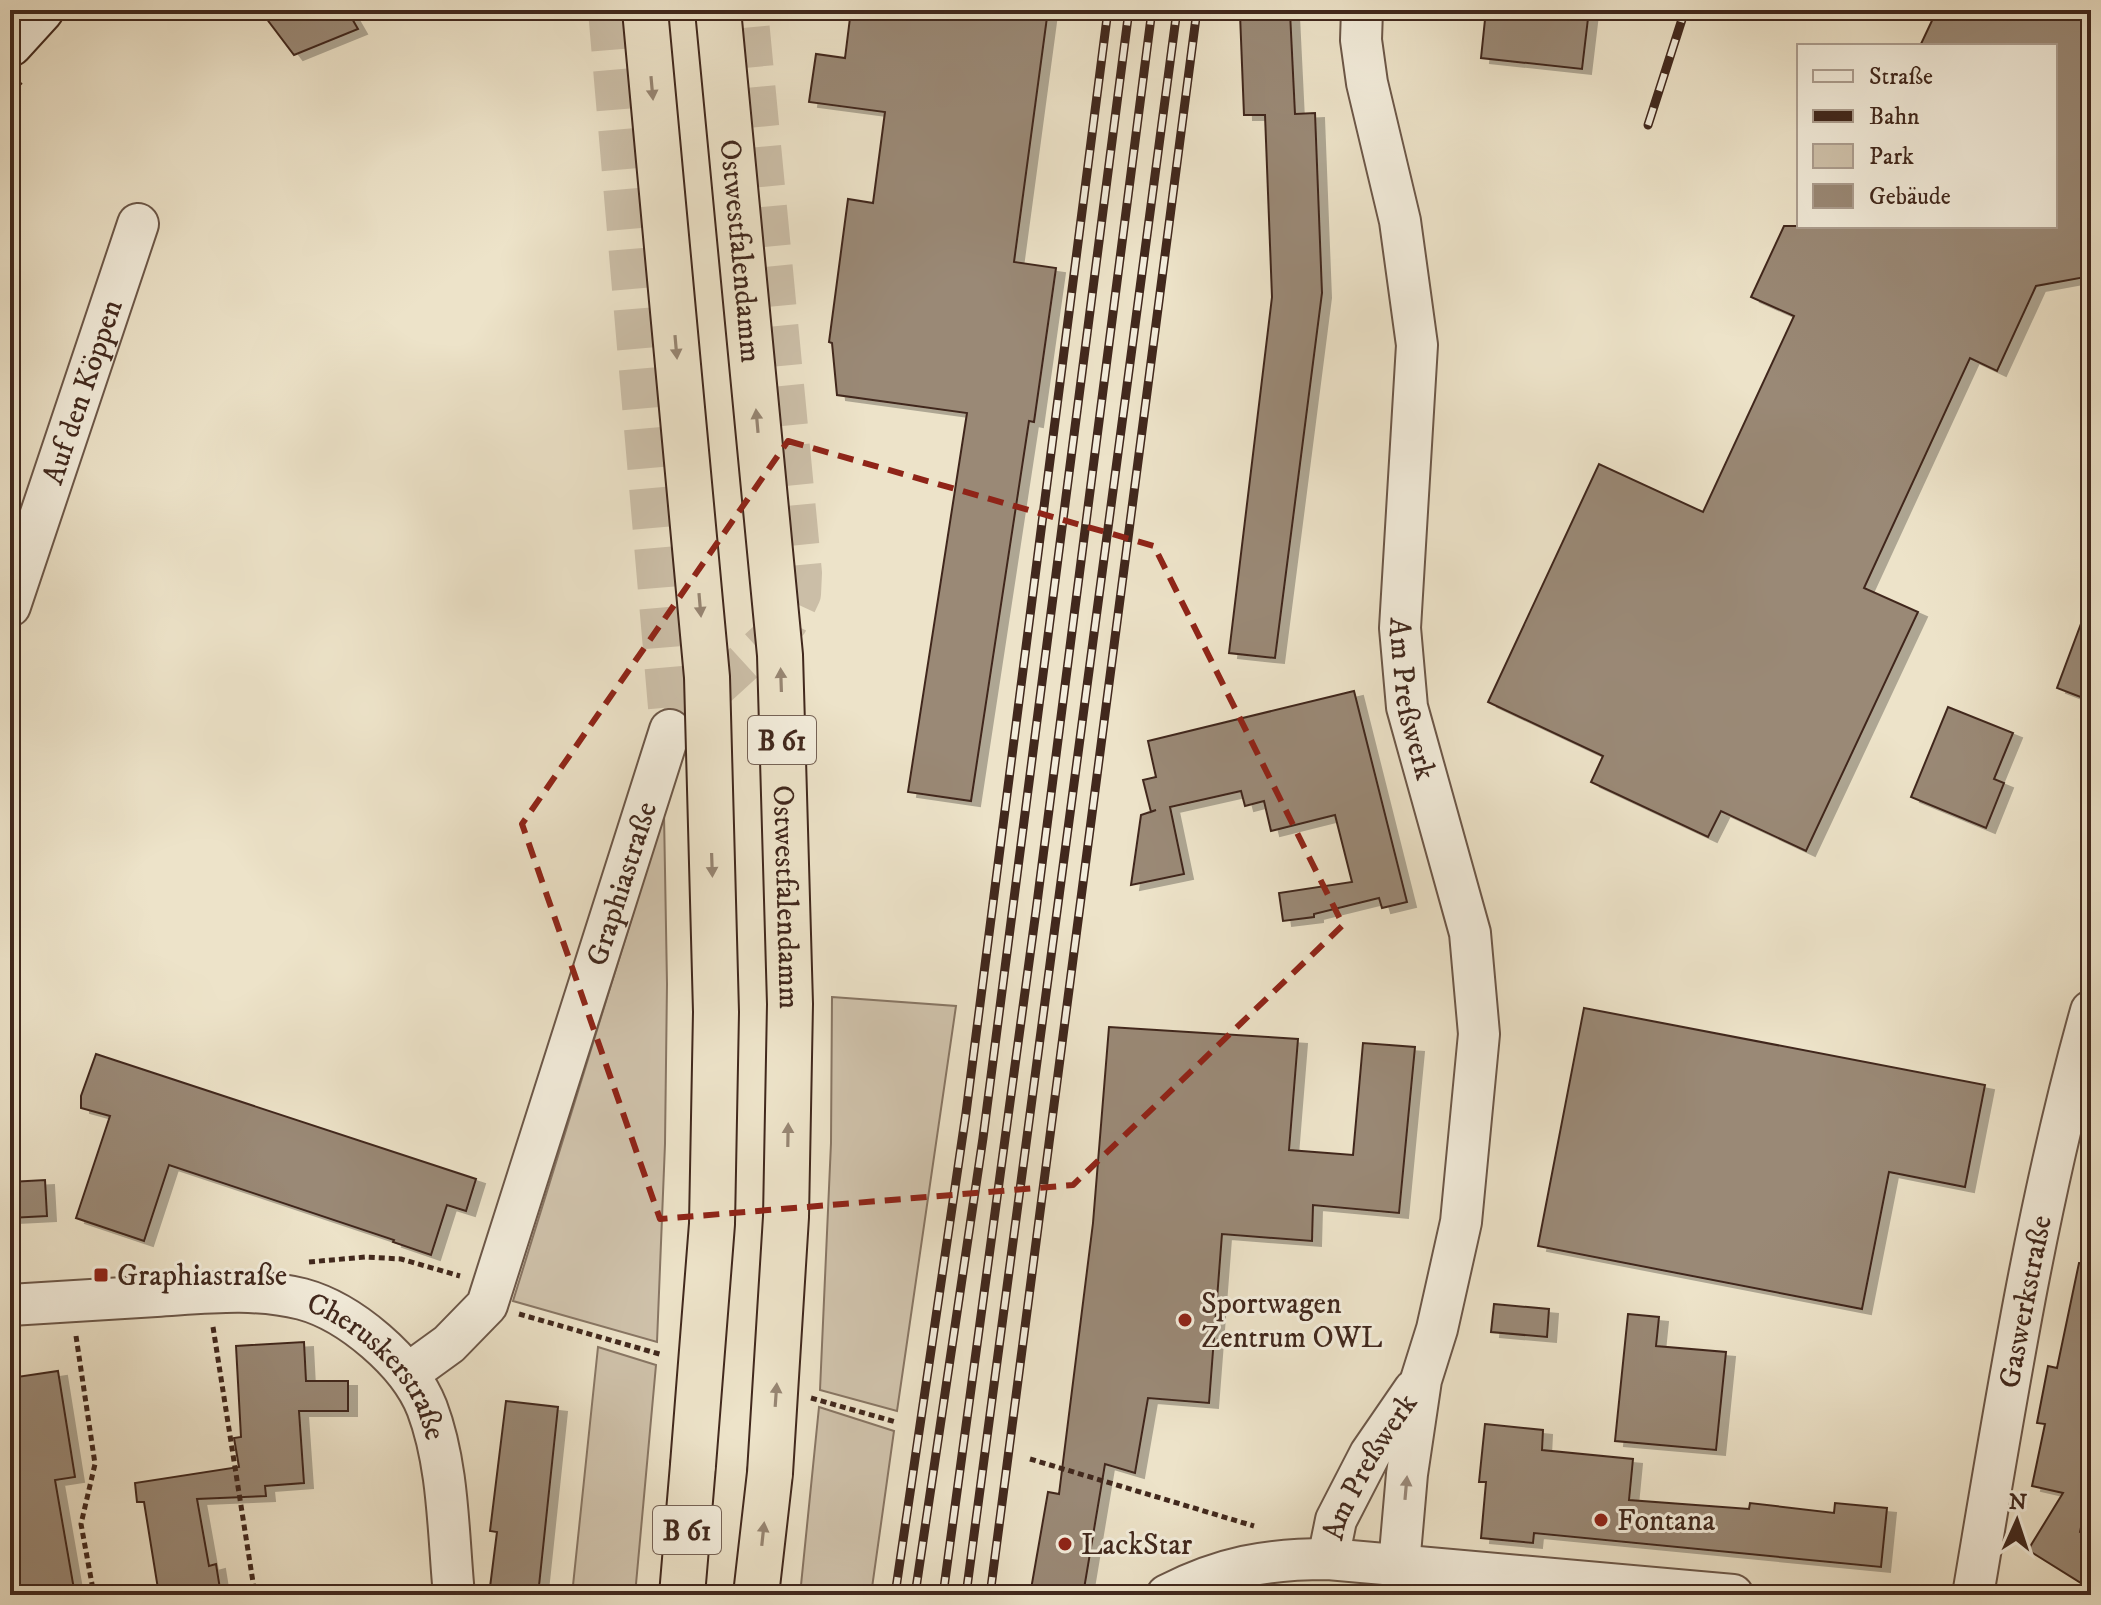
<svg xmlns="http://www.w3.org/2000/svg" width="2101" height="1605" viewBox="0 0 2101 1605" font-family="'IM FELL DW Pica',serif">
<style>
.green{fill:#d0c3ac;stroke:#887664;stroke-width:2}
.building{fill:#9a8976;stroke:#41281d;stroke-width:2;filter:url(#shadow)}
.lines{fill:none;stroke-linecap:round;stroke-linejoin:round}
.street-tunnel{stroke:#cbbea7;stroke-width:40;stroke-dasharray:40 20;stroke-linecap:butt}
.street-casing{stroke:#6c5748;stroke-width:44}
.secondary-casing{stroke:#41281d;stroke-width:48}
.highway-casing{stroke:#41281d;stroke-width:48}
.path{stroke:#41281d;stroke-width:5;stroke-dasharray:6 4;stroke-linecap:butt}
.street{stroke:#f3eddc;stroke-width:40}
.secondary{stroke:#f3eddc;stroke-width:44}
.highway{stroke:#ede3c9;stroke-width:44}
.rail-casing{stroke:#41281d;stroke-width:9}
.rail{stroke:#f3eddc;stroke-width:6;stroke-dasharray:18;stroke-linecap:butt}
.highway-bridge-casing{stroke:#41281d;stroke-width:48;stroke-linecap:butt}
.highway-bridge{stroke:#ede3c9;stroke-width:44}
.oneway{fill:#978673}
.oneway2{fill:#9a8a7c}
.marked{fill:none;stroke:#8f2418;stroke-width:6;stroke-dasharray:16 10;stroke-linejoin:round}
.poi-dot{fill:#8f2418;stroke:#f3eddc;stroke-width:3}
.labels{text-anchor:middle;stroke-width:6;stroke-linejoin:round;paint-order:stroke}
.shield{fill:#f3eddc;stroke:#766356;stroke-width:2}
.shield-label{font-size:28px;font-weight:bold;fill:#41281d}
.street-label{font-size:30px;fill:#41281d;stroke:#f3eddc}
.poi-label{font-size:30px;fill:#41281d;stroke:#f3eddc;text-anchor:start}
</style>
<defs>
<filter id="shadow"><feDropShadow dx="9" dy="5" stdDeviation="0" flood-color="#0004"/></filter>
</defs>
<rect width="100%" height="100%" fill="#ede3c9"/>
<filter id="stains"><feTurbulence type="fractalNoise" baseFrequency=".0025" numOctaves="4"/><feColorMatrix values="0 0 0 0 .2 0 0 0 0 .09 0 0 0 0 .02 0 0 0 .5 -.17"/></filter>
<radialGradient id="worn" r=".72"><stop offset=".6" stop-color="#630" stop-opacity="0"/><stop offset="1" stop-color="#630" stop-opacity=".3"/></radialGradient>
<g class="green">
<path d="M664,814L667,984L665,1144L657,1342L513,1301Z"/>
<path d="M832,997L956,1006L897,1411L820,1390L831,1143Z"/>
<path d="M598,1347L656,1365L635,1595H572Z"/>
<path d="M819,1407L894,1431L871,1595H800Z"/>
</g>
<g class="building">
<path d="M260,10H347L358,29L294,55Z"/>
<path d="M851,10H1048L1014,262L1056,268L1034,422L1029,421L971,801L908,792L967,413L837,395L832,343L829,342L848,199L873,203L885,112L809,102L816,54L845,58Z"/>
<path d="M1486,10H1589L1582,69L1481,58Z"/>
<path d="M1937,10H2091V276L2036,286L1997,371L1970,358L1864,588L1918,612L1806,851L1721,811L1708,837L1591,782L1603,756L1488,702L1599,464L1703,512L1794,316L1751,297L1784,226H2055V46H1920Z"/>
<path d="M1290,12L1295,114L1315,113L1322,293L1275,658L1229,653L1272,297L1265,115H1244L1240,14Z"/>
<path d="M2088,605H2091V701L2057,688Z"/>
<path d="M1354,691L1407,902L1382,908L1379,898L1314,914V917L1283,921L1279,893L1352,882L1335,815L1271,831L1264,801L1245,806L1241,791L1170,807L1184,874L1131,885L1141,815L1156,810L1151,812L1143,780L1156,777L1148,741Z"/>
<path d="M1948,707L2013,733L1994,779L2004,783L1986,828L1911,797Z"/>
<path d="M1584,1008L1985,1085L1965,1187L1889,1172L1862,1309L1538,1246Z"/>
<path d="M1109,1027L1298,1039L1289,1150L1353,1155L1363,1043L1415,1047L1399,1213L1313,1205L1312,1241L1222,1234L1209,1403L1148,1398L1135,1473L1105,1464L1083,1595H1030L1048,1492L1059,1494L1093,1223Z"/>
<path d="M96,1054L476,1179L466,1211L447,1205L431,1255L393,1242L394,1240L169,1165L144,1241L76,1218L110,1116L81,1108V1096Z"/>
<path d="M45,1180L47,1216L10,1218V1182Z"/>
<path d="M2079,1263L2091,1264V1480L2080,1532L2091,1538V1566L2081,1583L2028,1550L2063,1493L2032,1486L2045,1424L2037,1423L2048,1366L2057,1368Z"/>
<path d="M1494,1304L1549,1309L1547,1337L1491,1332Z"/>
<path d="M1628,1314L1659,1317L1656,1346L1726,1352L1716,1450L1615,1441Z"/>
<path d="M304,1342L306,1381H348V1411H299L304,1483L265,1486L266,1496L197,1499L209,1566L216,1564L221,1595H159L144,1502H137L135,1483L239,1467L234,1438L241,1437L236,1346Z"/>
<path d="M58,1371L75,1477L55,1480L75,1595H20L10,1533V1378Z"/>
<path d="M506,1401L558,1407L538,1595H489L497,1532L490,1531Z"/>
<path d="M1485,1424L1543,1430L1542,1450L1633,1459L1629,1500L1749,1509L1750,1503L1834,1513L1835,1503L1887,1508L1881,1567L1534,1533L1533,1543L1481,1538L1486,1482H1479Z"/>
</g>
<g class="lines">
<g class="street-tunnel">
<path d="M608,10L670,730"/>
<path d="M670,730L788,622L801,594L802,573L748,10"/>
</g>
<defs>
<g id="street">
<path id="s1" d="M1362,10L1361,40L1367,83L1400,221L1417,345L1400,628L1407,707L1470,933L1479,1034L1461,1222L1437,1329L1421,1380L1407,1474L1399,1565"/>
<path id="s2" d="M10,606L138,224"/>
<path id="s3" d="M10,1305C59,1302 107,1299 156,1296C205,1293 254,1287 302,1299C350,1312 409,1362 427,1408C449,1466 448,1534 454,1595"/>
<path id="s4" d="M409,1373L449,1344L487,1305L670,730"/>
<path id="s5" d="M1328,1559L1336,1520L1370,1454L1414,1390"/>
<path d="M1167,1595C1222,1567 1266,1559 1328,1559L1733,1595"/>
<path id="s6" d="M1973,1595C2006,1400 2037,1202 2091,1011"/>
</g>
<path id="secondary" d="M10,44L41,10"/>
<g id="highway">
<path d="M682,1595L693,1465"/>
<path d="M756,1595L770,1473"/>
</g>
</defs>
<use href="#street" class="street-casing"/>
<use href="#secondary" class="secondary-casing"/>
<use href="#highway" class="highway-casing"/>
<g class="path">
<path d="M79,19L87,10"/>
<path d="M10,92L21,82"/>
<path d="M309,1262L366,1257L401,1259L460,1276"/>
<path d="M519,1314L663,1355"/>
<path d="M213,1327L255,1595"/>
<path d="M76,1336L95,1464L81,1524L94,1595"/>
<path d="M811,1398L896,1422"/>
<path d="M1030,1459L1254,1526"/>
</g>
<use href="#street" class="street"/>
<use href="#secondary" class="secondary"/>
<use href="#highway" class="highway"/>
<defs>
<g id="rail">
<path d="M1648,125L1685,10"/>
<path d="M895,1595L966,1113L1108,10"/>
<path d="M915,1595L983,1138L1129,10"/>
<path d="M943,1595L1036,911L1152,10"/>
<path d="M966,1595L1177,10"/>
<path d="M990,1595L1197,10"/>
</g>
</defs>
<use href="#rail" class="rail-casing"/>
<use href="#rail" class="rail"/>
<defs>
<g id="highway-bridge">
<path d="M645,10L707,677L716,1012L712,1224L693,1465"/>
<path id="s7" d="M718,10L780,655L790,1004L786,1217L770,1473"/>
</g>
</defs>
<use href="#highway-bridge" class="highway-bridge-casing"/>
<use href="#highway-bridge" class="highway-bridge"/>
</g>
<defs><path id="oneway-solid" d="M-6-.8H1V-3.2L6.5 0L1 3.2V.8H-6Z" transform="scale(2)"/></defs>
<g class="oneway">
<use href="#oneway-solid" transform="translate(652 88) rotate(85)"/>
<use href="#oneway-solid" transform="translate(676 347) rotate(85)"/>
<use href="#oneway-solid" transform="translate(757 421) rotate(-95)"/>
<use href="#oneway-solid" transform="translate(700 605) rotate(85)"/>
<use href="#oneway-solid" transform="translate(781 680) rotate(-92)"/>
<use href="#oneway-solid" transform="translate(712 865) rotate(88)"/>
<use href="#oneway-solid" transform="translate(788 1135) rotate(-89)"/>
<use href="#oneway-solid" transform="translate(776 1395) rotate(-86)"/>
<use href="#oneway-solid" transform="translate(763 1534) rotate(-84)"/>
</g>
<use class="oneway2" href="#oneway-solid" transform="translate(1406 1488) rotate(-85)"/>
<path class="marked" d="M788,441L1154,546L1343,925L1073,1185L660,1219L522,824Z"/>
<g class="poi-dot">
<rect x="93" y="1267" width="16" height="16" rx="4"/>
<circle cx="1185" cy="1320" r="8"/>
<circle cx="1601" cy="1520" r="8"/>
<circle cx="1065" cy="1544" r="8"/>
</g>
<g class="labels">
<g class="shield">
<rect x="748" y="716" width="68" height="48" rx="6"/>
<rect x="653" y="1506" width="68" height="48" rx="6"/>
</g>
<g class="shield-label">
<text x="782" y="750">B 61</text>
<text x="687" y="1540">B 61</text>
</g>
<g class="street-label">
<text dy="10" stroke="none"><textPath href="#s7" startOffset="242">Ostwestfalendamm</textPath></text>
<text dy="10" stroke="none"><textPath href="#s2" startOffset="226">Auf den Köppen</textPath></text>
<text dy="10" stroke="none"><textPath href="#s1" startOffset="696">Am Preßwerk</textPath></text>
<text dy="10" stroke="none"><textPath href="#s4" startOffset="546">Graphiastraße</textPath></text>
<text dy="10" stroke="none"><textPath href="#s7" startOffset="890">Ostwestfalendamm</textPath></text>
<text dy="10" stroke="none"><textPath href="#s6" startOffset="298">Gaswerkstraße</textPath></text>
<text dy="10" stroke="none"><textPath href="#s3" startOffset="398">Cheruskerstraße</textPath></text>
<text dy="10" stroke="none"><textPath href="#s5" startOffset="102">Am Preßwerk</textPath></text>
</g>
<g class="poi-label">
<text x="117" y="1285">Graphiastraße</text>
<text x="1201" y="1313">Sportwagen<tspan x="1201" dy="34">Zentrum OWL</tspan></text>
<text x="1617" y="1530">Fontana</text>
<text x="1081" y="1554">LackStar</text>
</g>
</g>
<rect width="2101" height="1605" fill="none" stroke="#ede3c9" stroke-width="40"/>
<rect x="12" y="12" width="2077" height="1581" fill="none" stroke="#41281d" stroke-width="4"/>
<rect x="20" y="20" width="2061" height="1565" fill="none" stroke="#41281d" stroke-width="2"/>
<rect x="1797" y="44" width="260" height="184" fill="#f3eddc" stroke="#ac9e90" stroke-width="2"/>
<rect x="1813" y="70" width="40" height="12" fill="#f3eddc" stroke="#ac9e90" stroke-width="2"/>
<text x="1869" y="84" font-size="24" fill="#41281d">Straße</text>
<rect x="1813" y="110" width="40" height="12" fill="#41281d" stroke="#ac9e90" stroke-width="2"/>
<text x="1869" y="124" font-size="24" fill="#41281d">Bahn</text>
<rect x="1813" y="144" width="40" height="24" fill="#d0c3ac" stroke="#ac9e90" stroke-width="2"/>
<text x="1869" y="164" font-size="24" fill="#41281d">Park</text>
<rect x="1813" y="184" width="40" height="24" fill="#9a8976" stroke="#ac9e90" stroke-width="2"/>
<text x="1869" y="204" font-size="24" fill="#41281d">Gebäude</text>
<g transform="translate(2017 1521) rotate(3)" stroke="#f3eddc" stroke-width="6" paint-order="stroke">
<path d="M0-6L14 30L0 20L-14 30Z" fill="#41281d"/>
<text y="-12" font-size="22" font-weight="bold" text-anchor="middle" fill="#41281d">N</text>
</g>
<rect width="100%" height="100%" filter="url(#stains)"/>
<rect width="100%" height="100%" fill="url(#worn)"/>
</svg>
